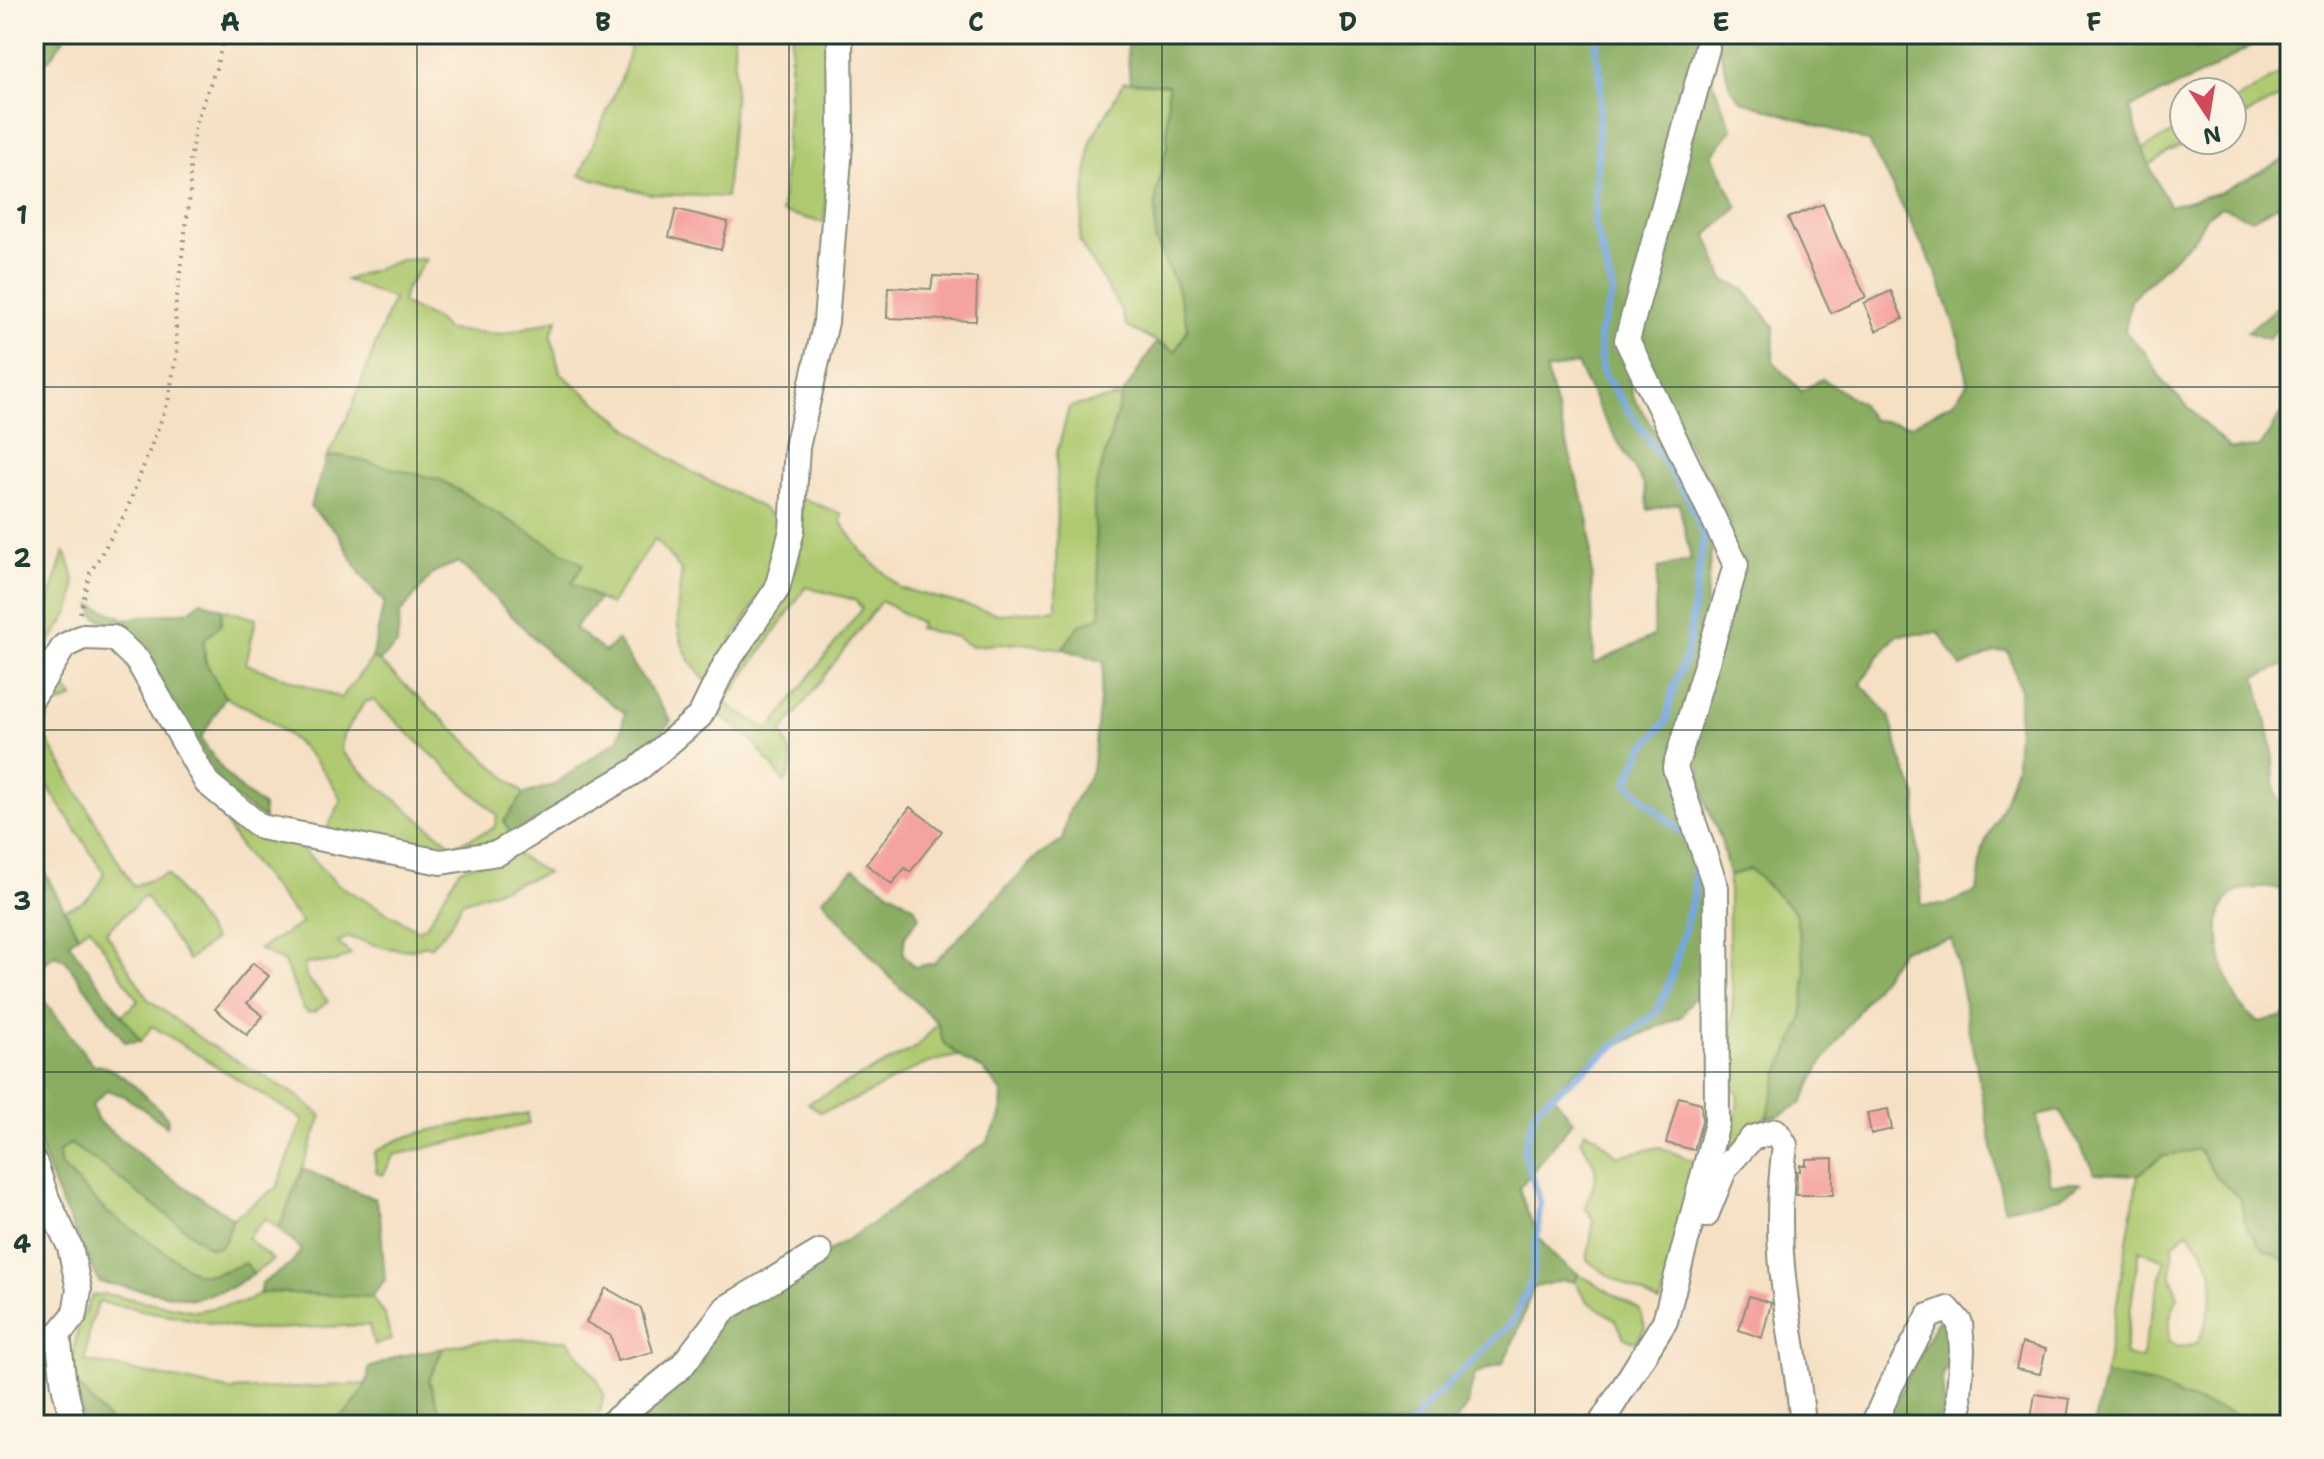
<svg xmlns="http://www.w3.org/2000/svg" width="2324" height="1459" viewBox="0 0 2324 1459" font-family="'Shantell Sans',sans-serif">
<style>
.green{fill:#aec96f;stroke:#668352;stroke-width:2;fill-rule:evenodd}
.forest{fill:#8aad62;stroke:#54754b;stroke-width:2;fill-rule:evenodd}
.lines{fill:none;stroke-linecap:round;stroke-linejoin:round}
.stream{stroke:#76a7e1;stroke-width:7}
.building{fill:#f5a3a0}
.minor-casing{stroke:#8a8e7c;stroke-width:28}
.path{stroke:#8a8e7c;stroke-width:4;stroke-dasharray:2 6;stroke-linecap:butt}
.minor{stroke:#fff;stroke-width:24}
.grid{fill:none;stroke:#1f3d34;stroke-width:2;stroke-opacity:0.55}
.neatline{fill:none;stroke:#1f3d34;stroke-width:3}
.grid-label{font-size:26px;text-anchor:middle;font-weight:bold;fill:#1f3d34}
</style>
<rect width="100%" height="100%" fill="#fcf5e5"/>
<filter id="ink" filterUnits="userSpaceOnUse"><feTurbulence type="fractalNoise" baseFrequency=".0125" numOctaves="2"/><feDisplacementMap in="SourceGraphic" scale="16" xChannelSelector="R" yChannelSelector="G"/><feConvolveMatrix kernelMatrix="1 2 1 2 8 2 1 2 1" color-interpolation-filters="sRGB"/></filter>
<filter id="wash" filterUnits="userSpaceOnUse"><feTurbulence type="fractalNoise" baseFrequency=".006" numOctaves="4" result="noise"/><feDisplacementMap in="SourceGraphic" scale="32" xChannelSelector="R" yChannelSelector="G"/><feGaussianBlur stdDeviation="1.8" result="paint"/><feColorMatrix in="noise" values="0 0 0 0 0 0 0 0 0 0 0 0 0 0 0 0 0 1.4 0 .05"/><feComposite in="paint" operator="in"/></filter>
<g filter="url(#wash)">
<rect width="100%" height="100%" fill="#f5e0c4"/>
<g class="green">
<path d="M634,34H734L735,91L726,197L650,194L580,175L623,74Z"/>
<path d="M792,34H832V106L824,223L782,212Z"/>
<path d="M2290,67V92L2232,122V103Z"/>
<path d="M1124,82L1168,84L1167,146L1156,194L1155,239L1176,285L1188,328L1176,351L1127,327L1119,307L1079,241L1091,141Z"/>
<path d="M2184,126V140H2194L2168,152L2149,166L2143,149Z"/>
<path d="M426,259L405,291L402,303L437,320L447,330L502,334L558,319L551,335L560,373L656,450L697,475L761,507L785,527L771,578L706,681C672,644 675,618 682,571L655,539L610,605L572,583L583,565L343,456L327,457L350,412L393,299L346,280L401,260Z"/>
<path d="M1122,396L1093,496L1101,616L1078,626L1063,649L1021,643L970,646L956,637L918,628L921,623L881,601L782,732C791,752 797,763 785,783L752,740L721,716L719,708L721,695L799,562L801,498L842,514L841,522L863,553L900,588L999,614L1056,609L1057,453L1069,407ZM806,587L855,600L862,608L769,730L725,703Z"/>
<path d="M64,551C91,606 61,620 34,664V653Z"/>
<path d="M222,609L256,619L246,664L341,698L372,659L379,661L524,794L504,821L511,835L503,842L442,855L325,832L341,801C327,766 285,728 252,710C244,705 232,703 225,696C209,683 204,659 204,640L221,624ZM373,700L497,815L494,828L453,846L371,780L341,751L343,735L365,702Z"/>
<path d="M61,682L73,698L53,706L42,731L133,886L167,874L214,940L188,960L145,896L106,932L148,999L205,1042L296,1095L322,1116L279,1229L266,1218L247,1238L273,1260L253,1274L246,1263L215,1274L197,1275L107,1212L60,1165L59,1152L70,1144L103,1166L210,1248L219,1247L226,1239L233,1218L277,1187L303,1120L152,1026L141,1041L122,1015L138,1001L90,927L78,935L64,909C85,904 96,895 104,873L34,765V710L40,698L53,684Z"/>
<path d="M215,806L259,833L295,842L337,884L418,930L426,926L460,869L514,853L547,873L462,902L449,927L430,947L425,945C401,956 372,944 348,937L338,943L351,954L336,962L304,964L306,977L328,1001L316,1011L308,1013L303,1008L284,962L259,949L302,923L242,850Z"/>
<path d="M1750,869L1795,912L1806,972L1804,1002L1802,1021L1781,1067L1766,1118L1729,1158L1739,1096L1730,1083L1733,994L1729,953V876Z"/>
<path d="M938,1023L943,1042L959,1056C912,1063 896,1081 856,1099C844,1105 832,1108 820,1112L808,1103L917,1047Z"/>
<path d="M528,1113L529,1124L394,1155L383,1175L377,1173L374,1153C411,1126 482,1123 528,1113Z"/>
<path d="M1585,1131L1596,1136L1617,1156L1660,1147L1706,1166L1660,1303L1609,1276L1587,1260L1594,1219L1585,1208C1587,1198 1591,1193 1594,1183C1600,1167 1588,1154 1581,1140Z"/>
<path d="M2198,1149L2216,1177L2240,1198L2247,1228L2263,1248L2290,1263L2289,1414L2258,1421L2183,1398L2154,1384L2105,1375L2138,1175L2161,1157ZM2189,1231C2194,1240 2201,1248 2206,1258C2220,1281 2209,1322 2197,1343L2179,1347L2169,1341C2168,1323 2170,1313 2178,1297L2171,1274L2173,1244ZM2139,1250L2165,1260L2141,1359L2124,1354Z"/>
<path d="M1579,1274L1640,1310L1645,1328L1636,1342L1624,1338L1616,1320L1587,1301L1575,1282Z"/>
<path d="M270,1292L371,1297L384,1312L391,1340L374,1345L369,1325L248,1330L99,1302L90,1326L85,1361L230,1390L367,1384L350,1410L331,1425H112L69,1375L79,1323L92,1296L105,1294L196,1311L248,1301L259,1294Z"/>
<path d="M521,1339L568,1340L598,1381L604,1395L600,1412L577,1425H444L429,1380L443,1348L472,1342Z"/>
</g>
<g class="forest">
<path d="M34,34H67L52,56L34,71Z"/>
<path d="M1126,34H1700L1707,59L1622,344L1634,398L1661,441L1691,482L1707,515L1712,544L1697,684L1683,771L1710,896L1702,945L1700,987L1682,1016L1611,1048L1572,1073L1554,1096L1573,1121L1519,1188C1533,1227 1540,1253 1579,1274L1575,1282L1562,1280L1533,1288L1517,1333L1503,1363L1475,1374L1467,1405L1453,1425H608L692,1340L879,1219L934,1177L986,1143L1001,1117L1002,1092L984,1070L965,1061L943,1042L938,1023L891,979L822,899L854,869L914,907L919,917L905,936L903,953L914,967L934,963L1036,857L1062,841L1069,811L1092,771L1104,662L1063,649L1078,626L1101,616L1093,496L1122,396L1156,343L1176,351L1188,328L1176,285L1155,239L1156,194L1167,146L1168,85L1130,82ZM1577,364L1601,413L1644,485L1648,510L1679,503L1691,560L1658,568L1653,636L1594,664L1590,526L1546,370Z"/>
<path d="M1715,34H2180L2197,50L2223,34H2269L2213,69L2130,108L2146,159L2169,206L2221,192L2290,156V194L2288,200L2252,219L2222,207L2207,215L2196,236L2131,299L2125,332L2145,352L2164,383L2230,449L2260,447L2283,411L2290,412V663L2256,677L2272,746L2275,792L2290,832V895C2279,887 2268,885 2255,888C2250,889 2241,889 2237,891C2205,909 2222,974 2237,1000C2241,1008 2251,1015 2258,1022L2290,1015V1263L2263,1249L2247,1228L2240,1198L2216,1177L2199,1149L2161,1157L2138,1175L2095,1173L2060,1111L2037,1116L2050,1183H2081L2059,1198L2004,1209L1952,939L1902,949L1820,1066L1802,1103L1780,1115L1766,1118L1781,1067L1802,1021L1806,972L1795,912L1750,869L1729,876L1721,840L1704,799L1696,740L1708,687L1730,547L1729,521L1720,499L1686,442L1647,384L1636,323L1699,88L1712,80L1732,129L1712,155L1738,208L1707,235L1724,280L1744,289L1774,326L1773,361L1801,391L1822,379L1860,403L1872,420L1912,425L1953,402L1968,383L1960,343L1937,274L1869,142L1742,101L1731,89ZM1939,633L1961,667L1995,652L2008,651L2020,689L2016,766L2003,805L1983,848L1977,892L1945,905H1922L1916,830L1917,797L1901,759L1889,715L1861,684L1877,658L1897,635Z"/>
<path d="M2290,296V313L2268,339L2247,332Z"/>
<path d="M343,456L441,480L583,564L572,583L599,599L574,628L605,652L617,640L671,721C632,775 567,802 511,835L504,821L524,794L553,785L619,739L625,713L566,671L459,562L434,572L400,614L397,645L379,661L372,659L384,602L361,575L338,533L310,507L327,457Z"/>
<path d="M201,601L222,609L221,624L204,640V659L225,697L201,738C218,767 235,787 263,806L264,819L225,792L140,645L95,616L91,604L125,619L189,611Z"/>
<path d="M34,861H39L78,935L69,943L141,1041L125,1042L65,960L55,955L34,972Z"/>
<path d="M34,987L93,1065C117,1063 150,1101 168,1118L167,1126L124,1096L107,1090L92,1105L97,1120L156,1168L233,1218L226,1239L219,1247L210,1248L103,1166L70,1144L59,1152L60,1165L107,1212L197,1274H215L246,1263L253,1274L230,1288L193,1299L99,1282C75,1229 42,1175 34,1116C29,1078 34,1027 34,987Z"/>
<path d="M303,1169L375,1199L380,1214L385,1280L371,1297L270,1292L259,1294L262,1283L290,1265L301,1250L279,1229Z"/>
<path d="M1937,1321H1949L1956,1338L1942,1379L1946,1425H1883Z"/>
<path d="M443,1348L429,1380L444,1425H331C351,1410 367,1394 369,1368L399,1356Z"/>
<path d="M69,1375L112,1425H85Z"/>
<path d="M2105,1375L2154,1384L2183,1398L2258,1421L2290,1412V1425H2093Z"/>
</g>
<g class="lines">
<path class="stream" d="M1412,1425L1420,1412L1513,1321L1532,1280L1540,1202L1524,1151L1536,1108L1658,1011L1672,974L1694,894L1695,864L1686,837L1627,783L1643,748L1666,722L1673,689L1687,653L1704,536L1688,497L1602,372L1599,335L1613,293L1594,221L1601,77L1596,49L1598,34"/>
</g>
<g id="blocks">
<g class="building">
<path d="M1823,204L1838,240L1866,297L1831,313L1788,218Z"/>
<path d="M676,209L728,222L721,250L669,237Z"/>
<path d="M933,276L977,278L976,321L887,318L888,287L931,289Z"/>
<path d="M1891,291L1903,319L1876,331L1864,303Z"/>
<path d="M910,807L942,831L910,872L905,868L892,884L866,864Z"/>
<path d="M253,963L269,976L247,1003L263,1016L247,1035L215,1009Z"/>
<path d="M1679,1097L1701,1103L1702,1121L1694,1150L1666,1143Z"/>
<path d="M1888,1109L1892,1129L1871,1134L1867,1113Z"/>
<path d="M1833,1158V1195H1796L1797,1171H1800V1165H1806V1159Z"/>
<path d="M606,1288L641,1308L653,1352L617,1361L611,1336L586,1322Z"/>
<path d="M1749,1296L1771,1303L1762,1338L1739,1330Z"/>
<path d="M2022,1343L2046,1349L2040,1374L2016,1369Z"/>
<path d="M2035,1394L2070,1399L2066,1425H2030Z"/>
</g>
</g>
</g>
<g filter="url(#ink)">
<use href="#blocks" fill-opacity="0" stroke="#8a8e7c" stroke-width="2"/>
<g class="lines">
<defs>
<g id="minor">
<path d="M34,695L64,646L83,637L114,638L138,661L207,783L261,827L441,862L498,853L637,770L700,716L725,665L777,589L792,530L797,447L826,322L841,133L840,34"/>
<path d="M34,1161L47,1199L70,1247L79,1289L75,1314L58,1335L34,1341"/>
<path d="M1706,1215L1725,1168L1752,1138L1776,1131L1785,1145C1779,1191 1778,1238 1784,1285C1789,1332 1799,1378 1803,1425"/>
<path d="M58,1335L64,1385L74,1425"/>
<path d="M609,1425L681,1367L726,1308L820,1252"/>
<path d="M1600,1425L1665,1321L1717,1123L1716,888L1675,768L1736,565L1627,340L1707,48"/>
<path d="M1873,1425L1891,1385L1929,1316L1948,1309L1960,1323L1962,1350L1959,1395L1961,1425"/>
</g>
</defs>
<use href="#minor" class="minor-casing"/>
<path class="path" d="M80,613L90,573L126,512L168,402L177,351L175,310L190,195V163L195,125L216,68L225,34"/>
<use href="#minor" class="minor"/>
</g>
</g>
<path class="grid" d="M417,34V1425M789,34V1425M1162,34V1425M1535,34V1425M1907,34V1425M34,387H2290M34,730H2290M34,1072H2290"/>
<rect width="2324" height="1459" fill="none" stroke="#fcf5e5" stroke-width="88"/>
<g transform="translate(2208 116) rotate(168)"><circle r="38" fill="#fcf5e5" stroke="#a4ab9e" stroke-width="2"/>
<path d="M0-6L14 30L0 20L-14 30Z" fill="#d1495b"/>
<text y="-12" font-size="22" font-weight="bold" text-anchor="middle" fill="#1f3d34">N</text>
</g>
<rect x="44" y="44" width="2236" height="1371" class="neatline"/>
<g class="grid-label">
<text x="230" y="31">A</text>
<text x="603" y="31">B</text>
<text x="976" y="31">C</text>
<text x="1348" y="31">D</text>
<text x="1721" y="31">E</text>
<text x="2094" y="31">F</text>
<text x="22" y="224">1</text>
<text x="22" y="567">2</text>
<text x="22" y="910">3</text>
<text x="22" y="1253">4</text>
</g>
</svg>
